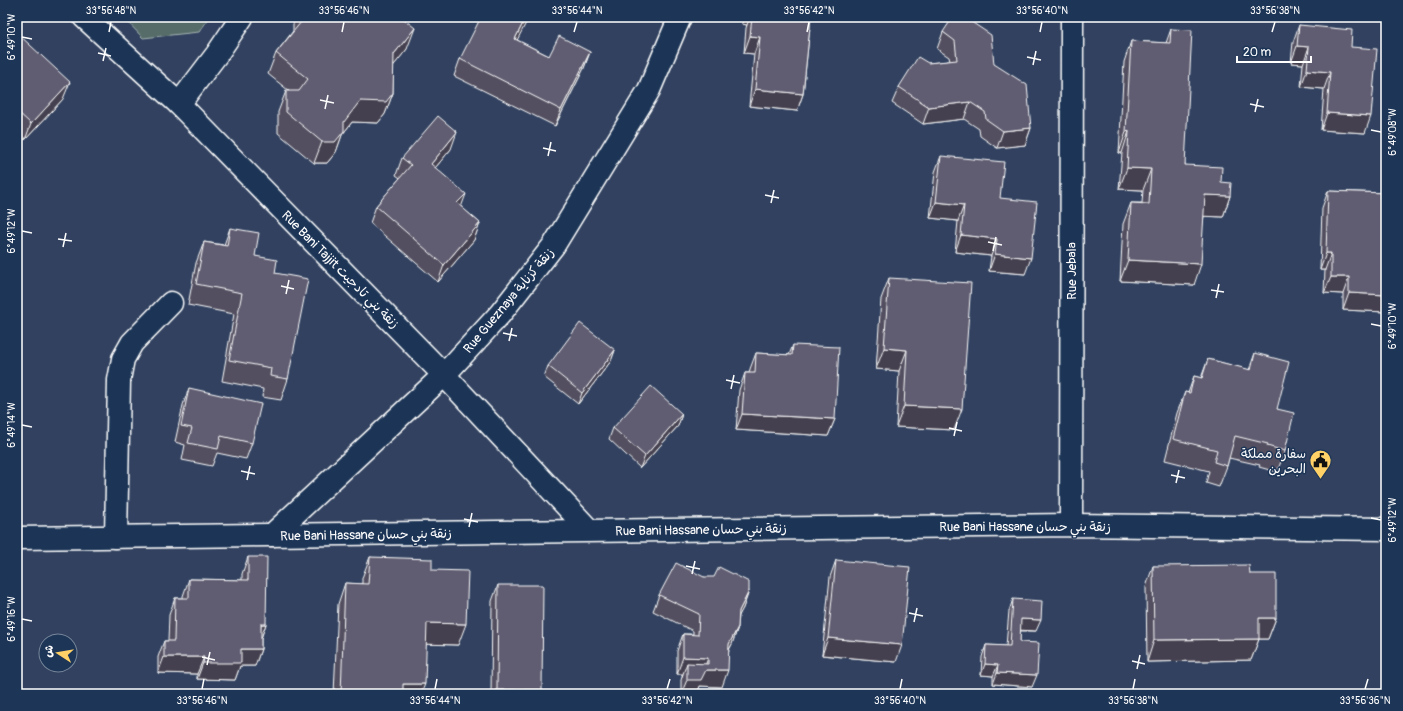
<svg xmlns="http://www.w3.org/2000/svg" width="1403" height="711" viewBox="0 0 1403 711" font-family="Pangolin,'Playpen Sans Arabic',sans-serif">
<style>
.green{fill:#546c69;stroke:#aab6b4}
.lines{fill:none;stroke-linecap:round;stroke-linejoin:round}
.minor-casing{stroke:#fff;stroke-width:25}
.minor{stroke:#1d3557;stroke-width:22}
.wall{fill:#534f61;stroke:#fff}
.shaded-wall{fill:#44404f;stroke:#fff}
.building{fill:#615c71;stroke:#fff}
.ticks{fill:none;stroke:#fff;stroke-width:1.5}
.labels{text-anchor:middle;stroke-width:3;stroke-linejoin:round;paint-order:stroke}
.street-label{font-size:13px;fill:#fff;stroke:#1d3557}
.poi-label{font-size:13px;fill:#fff;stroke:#1d3557;text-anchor:end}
.neatline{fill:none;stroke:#fff;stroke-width:1.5}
.ticks-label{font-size:10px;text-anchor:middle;fill:#fff}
</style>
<rect width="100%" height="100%" fill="#31415f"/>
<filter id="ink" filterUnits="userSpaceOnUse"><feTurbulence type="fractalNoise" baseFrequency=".025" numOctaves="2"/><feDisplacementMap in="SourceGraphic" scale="8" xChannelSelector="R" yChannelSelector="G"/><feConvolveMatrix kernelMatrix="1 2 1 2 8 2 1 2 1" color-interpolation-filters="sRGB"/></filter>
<g filter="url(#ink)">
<path class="green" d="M123,17H210L199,32L143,38Z"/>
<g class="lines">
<defs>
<g id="minor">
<path d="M84,17L179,104L444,375L589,530"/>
<path d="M179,104L217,54L242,17"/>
<path d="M1071,525L1072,17"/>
<path d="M272,535L444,375L500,314L554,245L649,90L680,17"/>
<path d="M116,537L119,380L123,359L132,343L171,303"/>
<path d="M17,538L1071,525L1386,529"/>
</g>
</defs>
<use href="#minor" class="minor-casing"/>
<use href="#minor" class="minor"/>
</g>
<g class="wall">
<path d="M296,17H401L407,49L393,66V93L385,114L378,123L352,122L342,135L336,152L327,163H314L278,133V112L286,91H289L268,74L276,53L293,31V24Z"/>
<path d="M743,17H811L803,94L797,111L749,106L754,54L744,53L746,28L747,25L742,24Z"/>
<path d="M1299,25L1351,47L1365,133L1321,130L1324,89L1301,87L1303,64L1291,63L1293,42Z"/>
<path d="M1171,29L1185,165L1221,182L1230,196L1223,217L1204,216L1194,285L1120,281L1123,224L1131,203H1142L1143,190L1119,189L1122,153H1119L1124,62L1131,41L1166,43Z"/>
<path d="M943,32L994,64L1031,128L1025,145L997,148L980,136L979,129L964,119L923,124L892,103L899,87L928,63L950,61L949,57L937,49Z"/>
<path d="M17,33L63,99L25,140L17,133Z"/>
<path d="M517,40L549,56L590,52L584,68L555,126L454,76L460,59Z"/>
<path d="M451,149L435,168L461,207L480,223L474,240L438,282L370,223L376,206L400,178L396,175L402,158Z"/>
<path d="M941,156L1025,274L989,271L991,256L955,252L958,221L930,218L935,172Z"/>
<path d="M1328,191L1386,193V312L1343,310V294L1324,293L1325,270H1320L1322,208Z"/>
<path d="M230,228L255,256L275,273L288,379L281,400L262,397L263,389L222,381L234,314L188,305L196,263L204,242L224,245Z"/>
<path d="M889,278L954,430L896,427L899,371L876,369L881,299Z"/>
<path d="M793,345L835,419L828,436L736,430L739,390L745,373H749L750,369L756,353L789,355Z"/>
<path d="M615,350L611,361L578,404L544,377L548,366Z"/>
<path d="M1255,353L1277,409L1285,451L1277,472L1259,467L1260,465L1229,458L1227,466L1219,487L1206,483L1209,471L1165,460L1177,413L1185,392L1188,393L1194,376L1201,378L1208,359L1249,370Z"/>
<path d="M189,388L252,443L246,459L217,453L212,466L182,460L185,445L175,442L183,405Z"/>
<path d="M682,414L678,426L640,468L609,439L613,428Z"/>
<path d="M248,557L266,624L261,638V649L255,666H240L235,680L197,679V674L158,673V657L164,641H168L169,615L175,598H183V596L189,579L242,580V574Z"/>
<path d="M370,557L432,570L458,645L426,644L421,694H334L338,604L345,583L362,584V578Z"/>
<path d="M836,560L896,662L822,655L830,577Z"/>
<path d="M1153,566L1250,574L1276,618L1268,639H1259L1251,660L1147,662L1146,587Z"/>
<path d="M704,577L749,591L743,608L739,615L738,627L732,644L729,650L722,687L700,686L697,694H681V680L683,674H677V651L683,634H693V631L653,611L659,595Z"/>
<path d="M498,585L542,690L540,694H491L492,601Z"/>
<path d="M1013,599L1036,631H1020V642L1032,687L993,684V676L981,675L982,657L986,645L1006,646L1009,611Z"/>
</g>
<g class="shaded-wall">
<path d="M526,17H529L509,56L515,39Z"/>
<path d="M745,17H750L747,25L742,24Z"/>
<path d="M415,28L407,49L386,75L394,54Z"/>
<path d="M750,36L760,37L754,54L744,53Z"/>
<path d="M1297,46L1309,47L1303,64L1291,63Z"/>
<path d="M590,52L584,68L555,126L561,110Z"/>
<path d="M1307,70L1330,72L1324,89L1301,87Z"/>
<path d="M70,82L63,99L25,140L31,124Z"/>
<path d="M755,89L803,94L797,111L749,106Z"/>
<path d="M393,93L385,114L378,123L352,122L342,135L336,152L327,163H314L322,142L360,101Z"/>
<path d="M970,102L964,119L923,124L929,107Z"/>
<path d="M1327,113L1371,116L1365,133L1321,130Z"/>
<path d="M1031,128L1025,145L997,148L1003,131Z"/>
<path d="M1129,131L1122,153H1119L1126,132Z"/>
<path d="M457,132L451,149L425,180L431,164Z"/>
<path d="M1127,168L1151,169L1143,190L1119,189Z"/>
<path d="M466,194L460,210L457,203Z"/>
<path d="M1205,195L1230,196L1223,217L1197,216Z"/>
<path d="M936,202L964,205L958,221L930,218Z"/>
<path d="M480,223L474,240L438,282L444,265Z"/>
<path d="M961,235L997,239L991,256L955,252Z"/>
<path d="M1326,253H1331L1325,270H1320Z"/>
<path d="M995,254L1031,258L1025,274L989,271Z"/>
<path d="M1128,260L1201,264L1194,285L1120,281Z"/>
<path d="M1331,277H1349L1343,294L1324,293Z"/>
<path d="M1349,293L1386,295V312L1343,310Z"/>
<path d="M884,348L907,350L899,371L876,369Z"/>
<path d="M615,350L611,361L578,404L582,393Z"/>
<path d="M904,406L962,409L954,430L896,427Z"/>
<path d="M682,414L678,426L640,468L645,456Z"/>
<path d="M742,414L835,419L828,436L736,430Z"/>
<path d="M749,591L743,608L733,627L739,611Z"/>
<path d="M1259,618H1276L1268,639H1251Z"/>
<path d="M1021,619L1041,620L1036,631L1017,630Z"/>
<path d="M427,623L466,624L458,645L419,644Z"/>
<path d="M261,624H266L260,641Z"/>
<path d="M738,627L732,644L723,661L729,644Z"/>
<path d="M828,638L902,645L896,662L822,655Z"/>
<path d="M1259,639L1251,660L1147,662L1154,640Z"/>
<path d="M241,649H261L255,666H240L235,680L197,679L203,663Z"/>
<path d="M164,657H204L197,674L158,673Z"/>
<path d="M683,657L708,658L702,674L687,663L683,674H677Z"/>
<path d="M985,664L998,665L993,676L981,675Z"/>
<path d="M706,670H728L722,687L700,686L697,694H681L687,680Z"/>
<path d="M997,673L1037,675L1032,687L993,684Z"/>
<path d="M403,684H425L421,694H400Z"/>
<path d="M497,690H542L540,694H495Z"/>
</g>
<g class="building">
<path d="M301,17H401L415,28L394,54L393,93L386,102L360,101L344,122V131L335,142H322L286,112V91H299L308,79L276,53L301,22Z"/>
<path d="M481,17H526L515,39L549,56L559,36L590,52L561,110L460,59Z"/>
<path d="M752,17H811L803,94L755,89L760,37L750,36Z"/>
<path d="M953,17H964L991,35L994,64L1027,85L1031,128L1003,131L986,119L985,112L970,102L929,107L899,87L918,57L928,63L957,60L955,41L943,32Z"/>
<path d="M1299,25L1352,30L1351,47L1377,49L1371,116L1327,113L1330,72L1307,70L1309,47L1297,46Z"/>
<path d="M1171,29L1192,30L1185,165L1222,167L1221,182L1231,183L1230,196L1205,195L1201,264L1128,260L1131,203L1149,204L1151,169L1127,168L1129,131L1126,132L1131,41L1170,43Z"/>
<path d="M17,33L70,82L31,124L17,111Z"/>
<path d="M438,116L457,132L431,164L466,194L457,203L480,223L444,265L376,206L411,165L402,158Z"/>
<path d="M941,156L1004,162L1000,198L1037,202L1031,258L995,254L997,239L961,235L964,205L936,202Z"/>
<path d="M1328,191L1386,193V295L1349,293V277H1331V253H1326Z"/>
<path d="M230,228L259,233L255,256L277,260L275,273L308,279L288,379L270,376L271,368L229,360L242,293L196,284L204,242L227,246Z"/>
<path d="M889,278L971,283L962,409L904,406L907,350L884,348Z"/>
<path d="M580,323L615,350L582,393L548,366Z"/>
<path d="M793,345L839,347L835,419L742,414L745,373H755L756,353L792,355Z"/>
<path d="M1255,353L1289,362L1277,409L1294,413L1285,451L1267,446L1268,444L1235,436L1227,466L1214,462L1217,450L1173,439L1185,392L1190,393L1194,376L1202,378L1208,359L1251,370Z"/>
<path d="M17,366H19L17,397Z"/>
<path d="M651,386L682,414L645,456L613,428Z"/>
<path d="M189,388L261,404L252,443L221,436L218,449L188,443L192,428L181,426Z"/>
<path d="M248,557H267L266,624H261V649H241V663H203L204,657H164V641H174L175,598H189V579L248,580Z"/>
<path d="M370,557L432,559V570L468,571L466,624L427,623L425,684H403V694H341L345,583L368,584Z"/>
<path d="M836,560L910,567L902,645L828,638Z"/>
<path d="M676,563L704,577H714L719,567L749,582V591L739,611L738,627L729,644L728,670H706L701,680H687V663L708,664V658L683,657V634L698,635L699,614L659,595Z"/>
<path d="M1249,565L1250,574H1276V618H1259V639L1154,640L1153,566Z"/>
<path d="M498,585H543L542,690H497Z"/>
<path d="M1013,599L1042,601L1041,620L1021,619L1020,642L1039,643L1037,675L997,673L998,665L985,664L986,645L1010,646Z"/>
</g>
</g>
<path class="ticks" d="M109,32L111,22M342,32L344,22M574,32L577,22M807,32L809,22M1040,32L1042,22M1272,32L1275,22M22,37L32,39M98,53L111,56M1027,57L1041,60M103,61L106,48M1033,65L1036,51M320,100L334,103M1250,104L1264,107M325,109L328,95M1255,112L1258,99M1371,130L1381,132M543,148L556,151M548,156L551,142M765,195L779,198M771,203L774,190M22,231L32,233M58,239L72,241M988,242L1002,245M63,247L66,233M993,251L996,237M281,286L294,289M1211,290L1224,292M286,294L289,280M1216,298L1219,284M1371,324L1381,326M503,333L517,336M509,341L512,328M726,380L740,383M731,389L734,375M22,425L32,427M949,428L962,431M954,436L957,422M241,471L255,474M1171,475L1185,478M247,480L250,466M1176,483L1179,470M1371,518L1381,520M464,519L478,522M469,527L472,513M686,566L700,569M692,574L695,561M909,613L923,616M22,619L32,621M914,622L917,608M202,657L215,660M1132,661L1145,664M207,665L210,652M1137,669L1140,655M202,689L204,679M435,689L437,679M667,689L670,679M900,689L902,679M1133,689L1135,679M1365,689L1368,679"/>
<defs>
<symbol id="civic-pin" viewBox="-11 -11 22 30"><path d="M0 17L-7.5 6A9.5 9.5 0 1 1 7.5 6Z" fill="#ffd166" stroke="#1d3557"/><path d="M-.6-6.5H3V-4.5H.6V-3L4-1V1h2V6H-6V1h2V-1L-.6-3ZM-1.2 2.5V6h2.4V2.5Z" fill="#111"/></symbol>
</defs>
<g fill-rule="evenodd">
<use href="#civic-pin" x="1308" y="448" width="25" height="34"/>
</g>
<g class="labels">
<g class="street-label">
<text transform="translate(341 269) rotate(45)" y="5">Rue Bani Tajjit زنقة بني تادجيت</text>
<text transform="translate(1071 271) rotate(-90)" y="5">Rue Jebala</text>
<text transform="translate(508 300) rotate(-50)" y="5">Rue Gueznaya زنقة كزناية</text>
<text x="1025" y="531">Rue Bani Hassane زنقة بني حسان</text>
<text transform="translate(701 529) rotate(-1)" y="5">Rue Bani Hassane زنقة بني حسان</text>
<text transform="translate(366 534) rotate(-1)" y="5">Rue Bani Hassane زنقة بني حسان</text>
</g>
<g class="poi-label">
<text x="1306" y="458">سفارة مملكة<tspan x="1306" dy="15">البحرين</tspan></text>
</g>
</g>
<rect width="1403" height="711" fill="none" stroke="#1d3557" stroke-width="44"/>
<g transform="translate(58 653) rotate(282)"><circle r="19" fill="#1d3557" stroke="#77869a"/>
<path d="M0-3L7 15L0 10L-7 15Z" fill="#ffd166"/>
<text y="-6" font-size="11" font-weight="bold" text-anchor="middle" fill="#ffffff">ش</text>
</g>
<path d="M1237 56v6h74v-6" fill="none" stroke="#ffffff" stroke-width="2"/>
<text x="1243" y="56" font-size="12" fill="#ffffff" stroke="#1d3557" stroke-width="3" paint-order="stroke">20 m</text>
<rect x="22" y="22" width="1359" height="667" class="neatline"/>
<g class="ticks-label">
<text x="111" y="14">33°56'48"N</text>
<text x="344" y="14">33°56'46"N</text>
<text x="577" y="14">33°56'44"N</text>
<text x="809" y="14">33°56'42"N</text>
<text x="1042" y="14">33°56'40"N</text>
<text x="1275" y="14">33°56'38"N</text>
<text transform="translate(11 37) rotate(-90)" y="4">6°49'10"W</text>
<text transform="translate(1392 132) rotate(-90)" y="4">6°49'08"W</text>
<text transform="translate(11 231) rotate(-90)" y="4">6°49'12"W</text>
<text transform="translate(1392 326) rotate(-90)" y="4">6°49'10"W</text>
<text transform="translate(11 425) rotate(-90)" y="4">6°49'14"W</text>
<text transform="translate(1392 520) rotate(-90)" y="4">6°49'12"W</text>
<text transform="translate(11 619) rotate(-90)" y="4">6°49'16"W</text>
<text x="202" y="704">33°56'46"N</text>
<text x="435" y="704">33°56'44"N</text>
<text x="667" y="704">33°56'42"N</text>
<text x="900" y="704">33°56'40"N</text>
<text x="1133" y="704">33°56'38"N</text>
<text x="1365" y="704">33°56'36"N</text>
</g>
</svg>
